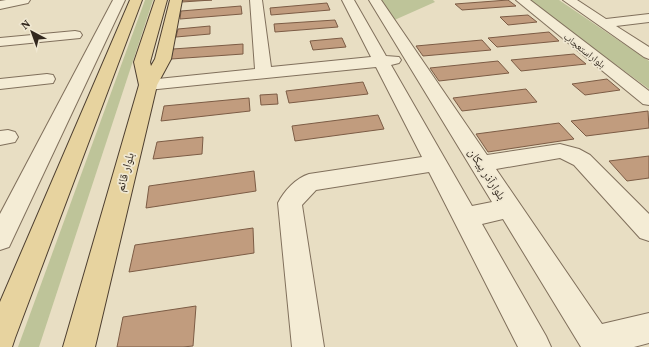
<svg xmlns="http://www.w3.org/2000/svg" width="649" height="347" viewBox="0 0 649 347" font-family="'Source Serif 4','Noto Naskh Arabic',serif">
<style>
.green{fill:#bec499}
.building{fill:#c19c7e;stroke:#7c5c45}
.lines{fill:none;stroke-linecap:round;stroke-linejoin:round}
.minor-casing{stroke:#80705c;stroke-width:2}
.major-casing{stroke:#4e3f30;stroke-width:2}
.minor{fill:#f4ecd5;fill-rule:evenodd}
.major{fill:#e7d39f;fill-rule:evenodd}
.labels{text-anchor:middle;stroke-width:3.5;stroke-linejoin:round;paint-order:stroke}
.far-street-label{font-size:10px;fill:#32281e;stroke:#f0e8d2}
.street-label{font-size:12px;fill:#32281e;stroke:#f0e8d2}
</style>
<rect width="100%" height="100%" fill="#e8dec3"/>
<g class="green">
<path d="M145,0H153L39,347H18Z"/>
<path d="M375,0H433L435,2L390,22Z"/>
<path d="M528,0H559L649,61V89Z"/>
</g>
<g class="building">
<path d="M183,0H212L182,2Z"/>
<path d="M508,0L516,6L462,10L455,4Z"/>
<path d="M327,3L330,10L271,15L270,8Z"/>
<path d="M241,6L242,14L180,19L181,11Z"/>
<path d="M528,15L537,22L508,25L500,17Z"/>
<path d="M335,20L338,27L275,32L274,24Z"/>
<path d="M210,26V34L176,37L178,29Z"/>
<path d="M549,32L559,41L497,47L488,38Z"/>
<path d="M342,38L346,47L313,50L310,41Z"/>
<path d="M482,40L491,50L423,56L416,46Z"/>
<path d="M243,44V54L171,59L173,49Z"/>
<path d="M574,54L586,64L521,71L511,60Z"/>
<path d="M498,61L509,73L439,81L430,68Z"/>
<path d="M607,79L620,90L585,95L572,84Z"/>
<path d="M363,82L368,94L289,103L286,91Z"/>
<path d="M526,89L537,102L462,111L453,98Z"/>
<path d="M277,94L278,104L261,105L260,95Z"/>
<path d="M249,98L250,111L161,121L164,106Z"/>
<path d="M648,111L649,128L586,136L571,121Z"/>
<path d="M378,115L384,129L295,141L292,126Z"/>
<path d="M559,123L574,139L488,152L476,134Z"/>
<path d="M203,137L202,154L153,159L157,142Z"/>
<path d="M649,156V178L627,181L609,161Z"/>
<path d="M254,171L256,191L146,208L149,186Z"/>
<path d="M253,228L254,253L129,272L135,245Z"/>
<path d="M196,306L193,346L183,347H117L123,317Z"/>
</g>
<g class="lines">
<defs>
<g id="minor">
<path d="M6,0H30L28,3L0,9V1Z"/>
<path d="M113,0H125L9,247L0,250V214Z"/>
<path d="M250,0H262L271,67L371,57L342,0H354L386,56L399,57L401,60L399,63L391,65L472,206L492,202L369,0H381L487,155L560,144L579,149L590,155L649,214V241L640,238L574,165L560,158L496,169L602,324L649,313V343L634,347H581L503,219L482,224L546,336L551,347H518L429,172L316,190L302,205L324,347H292L278,203C284,191 296,178 309,174L422,157L376,67L148,90L142,89L139,85L142,81L148,80L255,69Z"/>
<path d="M516,0H530L649,91V105L643,104Z"/>
<path d="M563,0H577L606,19L649,14V22L616,26L649,47V59L644,57Z"/>
<path d="M75,31L80,32L82,35L80,38L0,46V38Z"/>
<path d="M47,74L53,75L55,79L53,83L0,89V79Z"/>
<path d="M8,130L15,132L18,137L15,142L0,145V131Z"/>
</g>
<g id="major">
<path d="M130,0H142L15,338L12,347H0V302Z"/>
<path d="M155,0H167L150,62L151,66L155,59L170,0H182L171,59L157,85L95,347H63L139,85L134,62Z"/>
</g>
</defs>
<use href="#minor" class="minor-casing"/>
<use href="#major" class="major-casing"/>
<use href="#minor" class="minor"/>
<use href="#major" class="major"/>
</g>
<g class="labels">
<g class="far-street-label">
<text transform="translate(585 50) rotate(38)" y="4">بلواراستعجاب</text>
</g>
<g class="street-label">
<text transform="translate(125 172) rotate(-75)" y="4">بلوار قائم</text>
<text transform="translate(487 174) rotate(57)" y="4">بلوارآذر پیکان</text>
</g>
</g>
<g transform="translate(32 32) rotate(319)" stroke="#f0e8d2" stroke-width="3" paint-order="stroke">
<path d="M0-3L7 15L0 10L-7 15Z" fill="#32281e"/>
<text y="-6" font-size="11" font-weight="bold" text-anchor="middle" fill="#32281e">N</text>
</g>
</svg>
